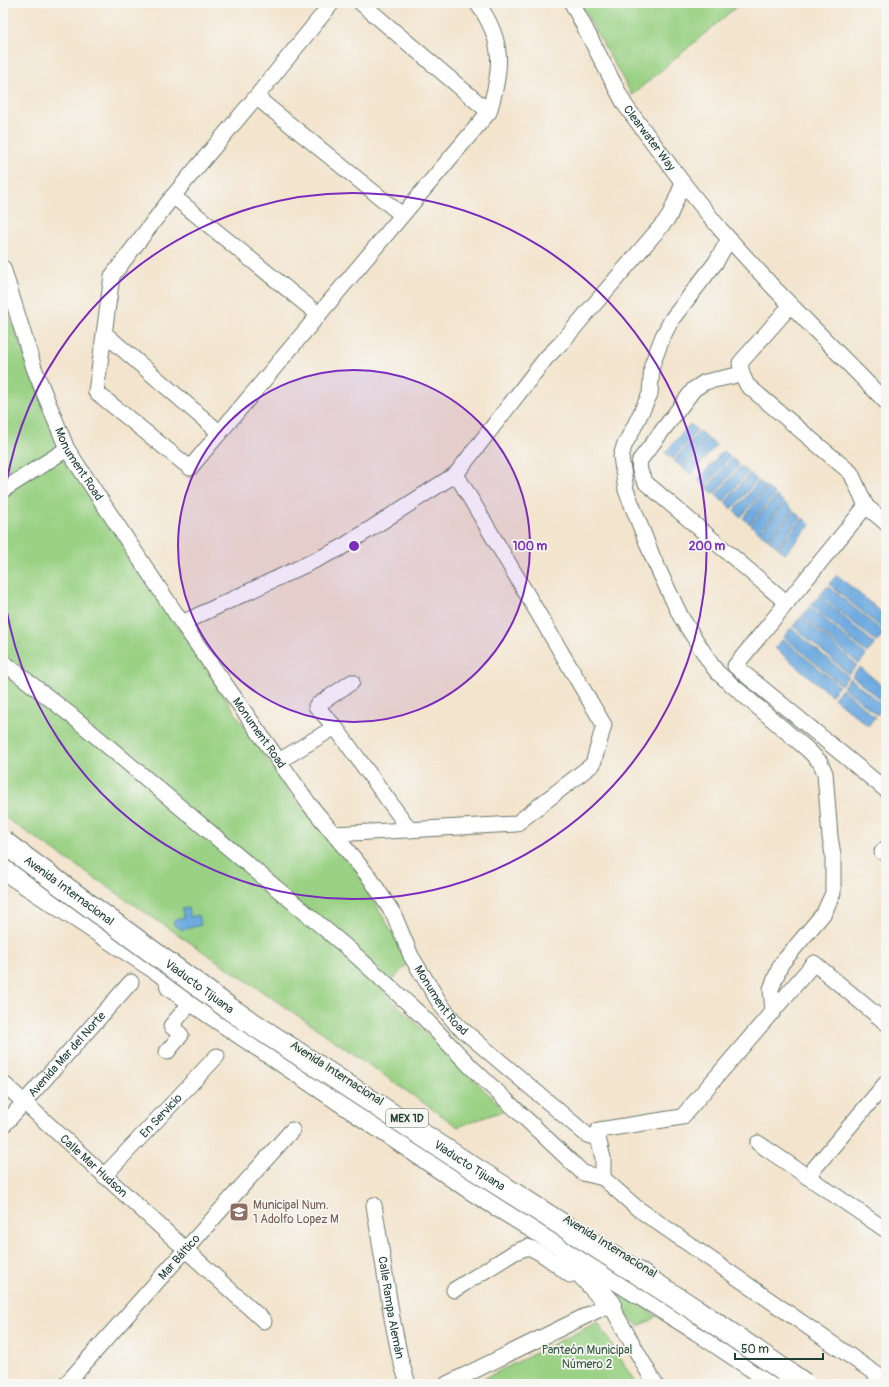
<svg xmlns="http://www.w3.org/2000/svg" width="889" height="1387" viewBox="0 0 889 1387" font-family="Pangolin,sans-serif">
<style>
.green{fill:#9ad184;stroke:#5c875c}
.water{fill:#6fabe0;stroke:#47748a}
.lines{fill:none;stroke-linecap:round;stroke-linejoin:round}
.minor-casing{stroke:#69776a;stroke-width:17}
.highway-casing{stroke:#69776a;stroke-width:24}
.minor{stroke:#fff;stroke-width:15}
.highway{stroke:#fff;stroke-width:22}
.highway-bridge-casing{stroke:#69776a;stroke-width:24;stroke-linecap:butt}
.highway-bridge{stroke:#fff;stroke-width:22}
.ring{fill:none;stroke:#7b2cbf;stroke-width:2}
.labels{text-anchor:middle;stroke-width:3.5;stroke-linejoin:round;paint-order:stroke}
.shield{fill:#f6f6f2;stroke:#60746d;stroke-width:1}
.shield-label{font-size:11px;font-weight:bold;fill:#1f3d34}
.street-label{font-size:12px;fill:#1f3d34;stroke:#f6f6f2}
.education-label{font-size:12px;fill:#785e54;stroke:#f6f6f2;text-anchor:start}
.park-label{font-size:12px;fill:#385b44;stroke:#f6f6f2}
.centre{fill:#7b2cbf;stroke:#f6f6f2;stroke-width:2}
.ring-label{font-size:12px;text-anchor:middle;font-weight:bold;fill:#7b2cbf;stroke:#f6f6f2;stroke-width:3.5;stroke-linejoin:round;paint-order:stroke}
</style>
<rect width="100%" height="100%" fill="#f6f6f2"/>
<filter id="ink" filterUnits="userSpaceOnUse"><feTurbulence type="fractalNoise" baseFrequency=".025" numOctaves="2"/><feDisplacementMap in="SourceGraphic" scale="8" xChannelSelector="R" yChannelSelector="G"/><feConvolveMatrix kernelMatrix="1 2 1 2 8 2 1 2 1" color-interpolation-filters="sRGB"/></filter>
<filter id="wash" filterUnits="userSpaceOnUse"><feTurbulence type="fractalNoise" baseFrequency=".012" numOctaves="4" result="noise"/><feDisplacementMap in="SourceGraphic" scale="16" xChannelSelector="R" yChannelSelector="G"/><feGaussianBlur stdDeviation="0.9" result="paint"/><feColorMatrix in="noise" values="0 0 0 0 0 0 0 0 0 0 0 0 0 0 0 0 0 1.4 0 .05"/><feComposite in="paint" operator="in"/></filter>
<g filter="url(#wash)">
<rect width="100%" height="100%" fill="#f3e4cd"/>
<g class="green">
<path d="M580,3H741L632,95Z"/>
<path d="M3,298L12,324L69,464L289,793L356,870L409,962L383,991L505,1110L458,1127L322,1032L3,816Z"/>
<path d="M597,1283L617,1286L656,1316L650,1321L638,1326L611,1301Z"/>
<path d="M598,1322L636,1384H473Z"/>
</g>
<g class="water">
<path d="M690,424L697,430L673,459L665,453Z"/>
<path d="M699,431L707,438L682,467L674,461Z"/>
<path d="M708,439L716,445L691,475L683,468Z"/>
<path d="M723,451L730,457L705,487L698,480Z"/>
<path d="M732,458L739,465L714,494L707,488Z"/>
<path d="M741,466L748,472L723,502L716,495Z"/>
<path d="M750,473L757,480L732,509L725,503Z"/>
<path d="M759,481L766,487L741,517L734,511Z"/>
<path d="M767,488L775,494L750,524L743,518Z"/>
<path d="M776,496L784,502L759,532L751,525Z"/>
<path d="M785,503L793,510L768,539L760,533Z"/>
<path d="M794,511L801,517L777,547L769,540Z"/>
<path d="M803,518L810,525L785,554L778,548Z"/>
<path d="M837,575L886,616V632L829,584Z"/>
<path d="M828,586L884,633L877,642L820,595Z"/>
<path d="M819,596L875,644L867,653L811,605Z"/>
<path d="M810,607L866,655L859,664L802,616Z"/>
<path d="M801,617L857,665L849,674L793,626Z"/>
<path d="M791,628L848,676L841,685L784,637Z"/>
<path d="M783,639L839,686L831,695L775,648Z"/>
<path d="M860,667L886,689V705L852,676Z"/>
<path d="M850,678L884,707L877,715L843,687Z"/>
<path d="M842,689L875,717L868,726L834,698Z"/>
<path d="M188,908L190,917L198,915L201,925L182,930L173,924L175,920L184,918L182,909Z"/>
</g>
</g>
<g filter="url(#ink)">
<g class="lines">
<defs>
<g id="minor">
<path d="M332,3L256,97L173,196L112,276L96,392L190,468L489,112L361,3"/>
<path d="M477,3C505,41 502,69 489,112"/>
<path id="s1" d="M572,3L615,86L625,105L683,183L721,230L774,288L886,402"/>
<path d="M256,97L402,215"/>
<path d="M173,196L319,315"/>
<path d="M729,239L716,262L672,319L663,336L652,365L650,394L634,427L624,446L621,457L626,490L653,558L681,617L711,664L718,673L807,749L820,762L825,773L830,837L833,855V893L824,913L781,964L771,989L773,1012"/>
<path id="s2" d="M3,268L34,368L67,449L182,623L279,761L309,804L370,878L394,915L411,956L441,1005L457,1025L587,1135L598,1138"/>
<path d="M791,305L740,363L742,374L747,385L851,473L866,506L735,666L886,790"/>
<path d="M104,333L220,433"/>
<path d="M742,374L705,382L694,389L640,460C638,469 641,475 646,483L787,603"/>
<path d="M3,490L67,449"/>
<path d="M866,506L886,523"/>
<path d="M182,623L339,549L456,474"/>
<path d="M3,662L72,716L351,951L424,1018L471,1067L583,1173L603,1178"/>
<path d="M335,727L410,830"/>
<path d="M279,761L335,727L316,706L352,682"/>
<path d="M334,834L516,824L593,764L604,725L456,474L546,358L562,342L669,217L683,183"/>
<path d="M882,852L886,848"/>
<path d="M886,1023L814,963L682,1117L599,1130L598,1138L603,1158V1178L637,1208L886,1381"/>
<path d="M167,1052L181,1035L171,1026L193,1000"/>
<path id="s3" d="M3,1083L264,1321"/>
<path id="s4" d="M3,1126L131,982"/>
<path d="M758,1143L886,1230"/>
<path id="s5" d="M104,1176L217,1056"/>
<path d="M807,1177L886,1083"/>
<path id="s6" d="M374,1205L392,1318L400,1358L408,1384"/>
<path d="M454,1290L515,1252L528,1247C544,1253 557,1265 570,1275"/>
<path id="s7" d="M66,1384L292,1130"/>
<path d="M447,1384L610,1304L655,1384"/>
</g>
<g id="highway">
<path d="M3,868L188,989"/>
<path d="M171,986L475,1191L697,1329L779,1384"/>
<path d="M565,1259L581,1272L610,1304"/>
</g>
</defs>
<use href="#minor" class="minor-casing"/>
<use href="#highway" class="highway-casing"/>
<use href="#minor" class="minor"/>
<use href="#highway" class="highway"/>
<defs>
<g id="highway-bridge">
<path id="s8" d="M3,842L230,1009L467,1164L697,1311L804,1384"/>
</g>
</defs>
<use href="#highway-bridge" class="highway-bridge-casing"/>
<use href="#highway-bridge" class="highway-bridge"/>
</g>
</g>
<circle cx="354" cy="546" r="176" fill="#7b2cbf" fill-opacity=".12"/>
<g class="ring">
<circle cx="354" cy="546" r="176"/>
<path d="M3 506A353 353 0 1 1 3 586"/>
</g>
<defs>
<symbol id="school-square" viewBox="-11 -11 22 22"><rect x="-9" y="-9" width="18" height="18" rx="4" fill="#8d6e63" stroke="#f6f6f2"/><path d="M0-5L7-2L0 1L-7-2ZM-4 1L0 2.5L4 1V4Q0 6-4 4Z" fill="#fff"/></symbol>
</defs>
<g fill-rule="evenodd">
<use href="#school-square" x="228" y="1201" width="22" height="22"/>
</g>
<g class="labels">
<rect class="shield" x="386" y="1109" width="42" height="18" rx="3"/>
<g class="shield-label">
<text x="407" y="1122">MEX 1D</text>
</g>
<g class="street-label">
<text dy="4" stroke="none"><textPath href="#s1" startOffset="156">Clearwater Way</textPath></text>
<text dy="4" stroke="none"><textPath href="#s2" startOffset="211">Monument Road</textPath></text>
<text dy="4" stroke="none"><textPath href="#s2" startOffset="535">Monument Road</textPath></text>
<text dy="4" stroke="none"><textPath href="#s8" startOffset="82">Avenida Internacional</textPath></text>
<text dy="4" stroke="none"><textPath href="#s8" startOffset="244">Viaducto Tijuana</textPath></text>
<text dy="4" stroke="none"><textPath href="#s2" startOffset="860">Monument Road</textPath></text>
<text dy="4" stroke="none"><textPath href="#s4" startOffset="96">Avenida Mar del Norte</textPath></text>
<text transform="translate(337 1073) rotate(33)" y="4">Avenida Internacional</text>
<text dy="4" stroke="none"><textPath href="#s5" startOffset="83">En Servicio</textPath></text>
<text dy="4" stroke="none"><textPath href="#s8" startOffset="568">Viaducto Tijuana</textPath></text>
<text dy="4" stroke="none"><textPath href="#s3" startOffset="123">Calle Mar Hudson</textPath></text>
<text transform="translate(610 1246) rotate(32)" y="4">Avenida Internacional</text>
<text dy="4" stroke="none"><textPath href="#s7" startOffset="170">Mar Báltico</textPath></text>
<text dy="4" stroke="none"><textPath href="#s6" startOffset="104">Calle Rampa Alemán</textPath></text>
</g>
<g class="education-label">
<text x="253" y="1209">Municipal Num.<tspan x="253" dy="14">1 Adolfo Lopez M</tspan></text>
</g>
<g class="park-label">
<text x="587" y="1354">Panteón Municipal<tspan x="587" dy="14">Número 2</tspan></text>
</g>
</g>
<circle cx="354" cy="546" r="6" class="centre"/>
<g class="ring-label">
<text x="530" y="550">100 m</text>
<text x="707" y="550">200 m</text>
</g>
<rect width="889" height="1387" fill="none" stroke="#f6f6f2" stroke-width="16"/>
<path d="M735 1353v6h88v-6" fill="none" stroke="#1f3d34" stroke-width="2"/>
<text x="741" y="1353" font-size="12" fill="#1f3d34" stroke="#f6f6f2" stroke-width="3" paint-order="stroke">50 m</text>
</svg>
